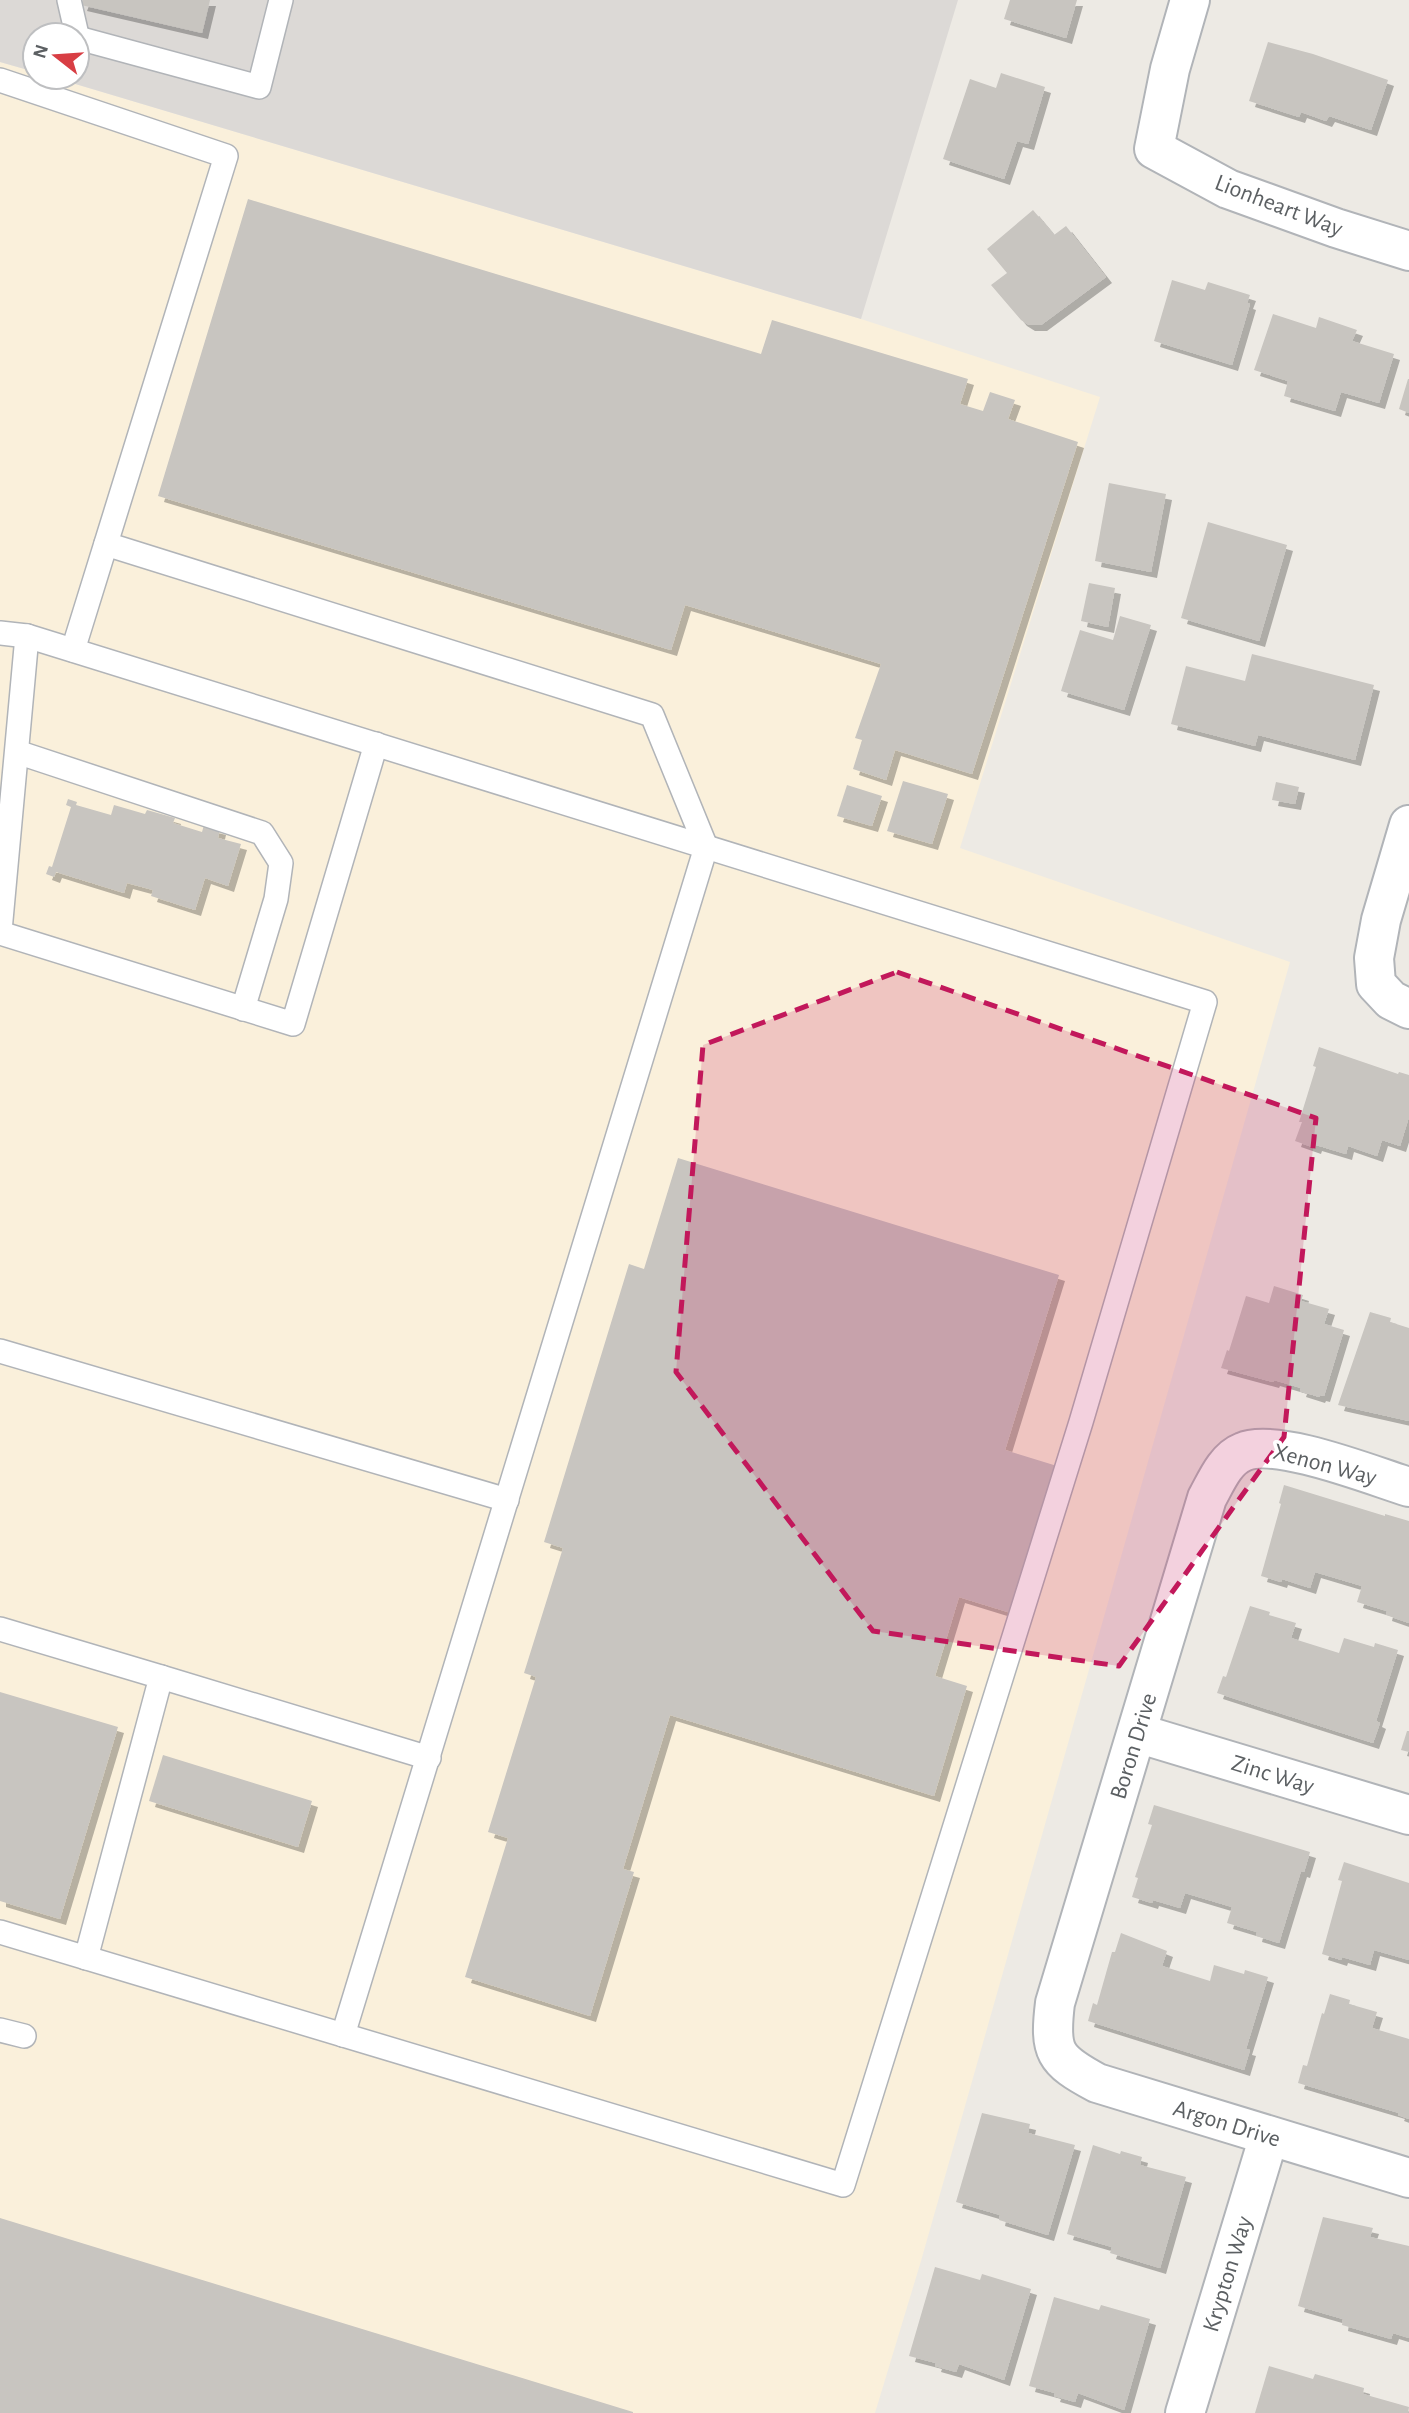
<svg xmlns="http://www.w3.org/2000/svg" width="1409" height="2413" viewBox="0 0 1409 2413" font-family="'Alegreya Sans',sans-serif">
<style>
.commercial{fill:#faf0db}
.industrial{fill:#dcd9d6}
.building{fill:#c8c5c0;filter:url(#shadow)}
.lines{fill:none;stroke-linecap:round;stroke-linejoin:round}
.lane-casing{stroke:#b1b4b8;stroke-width:26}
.street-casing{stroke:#b1b4b8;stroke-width:42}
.lane{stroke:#fff;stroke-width:23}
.street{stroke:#fff;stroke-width:38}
.marked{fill:#c2185b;fill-opacity:0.2;stroke:#c2185b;stroke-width:5;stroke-dasharray:14 9;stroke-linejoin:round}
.labels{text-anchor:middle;stroke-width:7;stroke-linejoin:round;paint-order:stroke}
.street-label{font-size:24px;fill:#5c6063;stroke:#fff}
</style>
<defs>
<filter id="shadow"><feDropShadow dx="6" dy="6" stdDeviation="0" flood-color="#0004"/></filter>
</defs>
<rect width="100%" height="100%" fill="#edeae4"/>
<path class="commercial" d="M0,62L35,72V77H52L861,319L1100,397L960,848L1290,962L921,2261L875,2413H0Z"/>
<path class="industrial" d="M0,0H958L861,319L52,77H77V35H35V72L0,62Z"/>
<g class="building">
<path d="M83,0H210L202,33L81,5Z"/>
<path d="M1010,0H1077L1066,38L1004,19Z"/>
<path d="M1268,42L1313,54L1388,80L1371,130L1329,116L1326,121L1301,112L1299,117L1249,101Z"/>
<path d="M1001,73L1045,87L1028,144L1017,141L1004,179L943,159L970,79L996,88Z"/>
<path d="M248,199L761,354L772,320L968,379L960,404L983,411L990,392L1015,400L1008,419L1078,442L972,774L895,750L886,780L853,769L862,740L855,738L881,664L685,605L671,650L158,496Z"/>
<path d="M1033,210L1054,235L1066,226L1106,277L1041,325H1029L1021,320L991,285L1007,273L987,249Z"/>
<path d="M1172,280L1205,290L1208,282L1250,295L1247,303L1250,304L1232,365L1154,341Z"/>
<path d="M1273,314L1316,328L1319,317L1357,330L1352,341L1394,354L1379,403L1341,392L1335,411L1284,396L1288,381L1254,370Z"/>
<path d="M1408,379H1409V413L1399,409Z"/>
<path d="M1109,483L1166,494L1151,572L1095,561Z"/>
<path d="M1208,522L1287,545L1259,641L1181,618Z"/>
<path d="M1089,583L1115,588L1108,627L1081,621Z"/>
<path d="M1120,616L1151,625L1124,710L1061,691L1080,630L1113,640Z"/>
<path d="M1252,654L1374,685L1355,760L1258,735L1255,746L1171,724L1186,666L1245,681Z"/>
<path d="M903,781L948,794L932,844L887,831Z"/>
<path d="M1276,782L1299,787L1295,804L1272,800Z"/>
<path d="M847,785L882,796L872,826L837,816Z"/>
<path d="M68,799L77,802L76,805L111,815L114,805L145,814L147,810L175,818L173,823L202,832L204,825L220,829L218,838L241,844L228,886L205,878L195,910L151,896L153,890L127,883L124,893L56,872L54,877L46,874L49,866L52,867L71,807L66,805Z"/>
<path d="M1319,1047L1398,1074L1399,1072L1409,1075V1117L1400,1146L1382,1140L1377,1156L1348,1146L1346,1154L1316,1145L1315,1148L1295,1141L1302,1122H1299L1316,1067L1313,1066Z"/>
<path d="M678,1158L1059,1275L1005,1450L1057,1466L1011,1613L959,1597L935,1676L967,1686L934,1796L670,1715L623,1869L634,1872L590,2016L465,1977L508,1838L488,1832L536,1677L524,1673L563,1548L544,1542L629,1264L644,1269Z"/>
<path d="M1274,1286L1303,1295L1301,1301L1329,1309L1324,1324L1344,1330L1324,1396L1320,1395L1319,1397L1300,1391L1301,1388L1274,1380L1273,1382L1221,1368L1227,1350L1229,1351L1246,1296L1269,1303Z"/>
<path d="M1370,1312L1391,1318L1390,1322L1409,1328V1421L1338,1405Z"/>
<path d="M1284,1485L1385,1516V1514L1409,1521V1623L1386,1615L1387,1611L1357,1602L1362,1586L1315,1572L1310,1588L1282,1579L1281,1582L1261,1576L1281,1504L1279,1503Z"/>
<path d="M1250,1606L1270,1612L1269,1615L1296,1623L1291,1638L1339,1653L1344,1638L1374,1647L1375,1643L1398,1650L1376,1721L1380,1723L1373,1743L1217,1693L1223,1676L1226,1677Z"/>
<path d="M0,1692L118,1727L60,1919L0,1901Z"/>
<path d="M1407,1731H1409V1752L1401,1750Z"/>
<path d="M163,1755L312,1801L298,1847L149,1801Z"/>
<path d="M1154,1805L1310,1852L1304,1872L1301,1871L1279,1943L1256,1936L1257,1932L1227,1923L1232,1907L1185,1893L1180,1908L1153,1900L1152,1903L1132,1897L1138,1878L1135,1877L1152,1825L1148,1824Z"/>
<path d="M1344,1862L1409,1883V1960L1374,1950L1370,1965L1342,1957L1341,1960L1322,1954L1342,1881L1338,1880Z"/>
<path d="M1121,1933L1167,1951L1162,1966L1210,1981L1214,1965L1244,1974L1245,1970L1268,1977L1246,2049L1250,2050L1244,2070L1088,2021L1093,2003L1097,2005L1112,1952H1115Z"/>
<path d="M1330,1994L1350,2000L1349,2004L1377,2012L1372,2028L1409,2039V2119L1398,2115L1399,2113L1298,2083L1303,2065L1307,2066L1322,2013L1324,2014Z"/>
<path d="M982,2113L1030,2124L1028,2133L1075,2145L1048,2235L999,2220L1000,2215L956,2202Z"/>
<path d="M1093,2145L1120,2154L1121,2151L1142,2157L1140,2165L1186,2177L1160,2268L1110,2253L1112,2247L1067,2234Z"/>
<path d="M1323,2217L1373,2228L1370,2237L1409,2246V2338L1393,2333L1391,2339L1342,2325L1343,2319L1298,2306Z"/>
<path d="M0,2218L633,2412V2413H0Z"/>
<path d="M935,2267L980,2280L982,2274L1031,2289L1004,2380L959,2364L956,2372L935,2366L936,2363L909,2356Z"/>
<path d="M1054,2297L1099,2310L1101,2305L1150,2319L1124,2410L1078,2393L1075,2402L1054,2396L1055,2393L1029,2386Z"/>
<path d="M1269,2366L1313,2379L1315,2374L1364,2388L1363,2394L1409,2407L1408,2413H1255Z"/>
</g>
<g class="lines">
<defs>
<g id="lane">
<path d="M69,0L77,35"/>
<path d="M77,35L78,38L259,87L281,0"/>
<path d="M0,80L226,156L73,650"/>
<path d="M106,544L652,715L706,847L343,2035"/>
<path d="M0,633L27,636L1205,1002L1081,1422L843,2185L0,1932"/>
<path d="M17,752L262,833L281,863L276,899L243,1009"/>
<path d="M0,931L27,636"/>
<path d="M0,933L293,1024L376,744"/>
<path d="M0,1351L507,1500"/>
<path d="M0,1629L161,1677L86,1958"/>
<path d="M161,1677L429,1758"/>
<path d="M0,2030L24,2036"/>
</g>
<g id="street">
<path d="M1190,0L1170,69L1154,149L1228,189L1336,228L1409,251"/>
<path d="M1409,825L1381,920L1374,958L1376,984L1391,1000L1409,1009"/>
<path d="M1409,1487C1373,1476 1276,1437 1243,1452C1225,1459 1216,1482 1207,1498L1055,2003C1049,2052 1054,2060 1097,2083L1409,2178"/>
<path d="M1137,1733L1409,1815"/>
<path d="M1185,2413L1269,2136"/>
</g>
</defs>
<use href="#lane" class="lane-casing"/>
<use href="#street" class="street-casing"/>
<use href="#lane" class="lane"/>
<use href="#street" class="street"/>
</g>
<path class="marked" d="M897,972L1316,1118L1284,1437L1119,1666L873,1631L676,1372L703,1045Z"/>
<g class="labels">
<g class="street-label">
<text transform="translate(1279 205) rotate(21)" y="8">Lionheart Way</text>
<text transform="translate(1325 1464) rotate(15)" y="8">Xenon Way</text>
<text transform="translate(1133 1746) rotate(-73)" y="8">Boron Drive</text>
<text transform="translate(1273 1774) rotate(17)" y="8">Zinc Way</text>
<text transform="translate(1227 2123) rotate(17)" y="8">Argon Drive</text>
<text transform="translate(1227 2274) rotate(-73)" y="8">Krypton Way</text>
</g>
</g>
<g transform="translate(56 56) rotate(287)"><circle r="33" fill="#ffffff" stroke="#bebfc1" stroke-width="2"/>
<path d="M0-5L12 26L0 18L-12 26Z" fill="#d83e44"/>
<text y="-10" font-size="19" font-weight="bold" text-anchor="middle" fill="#5c6063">N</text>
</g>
</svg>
